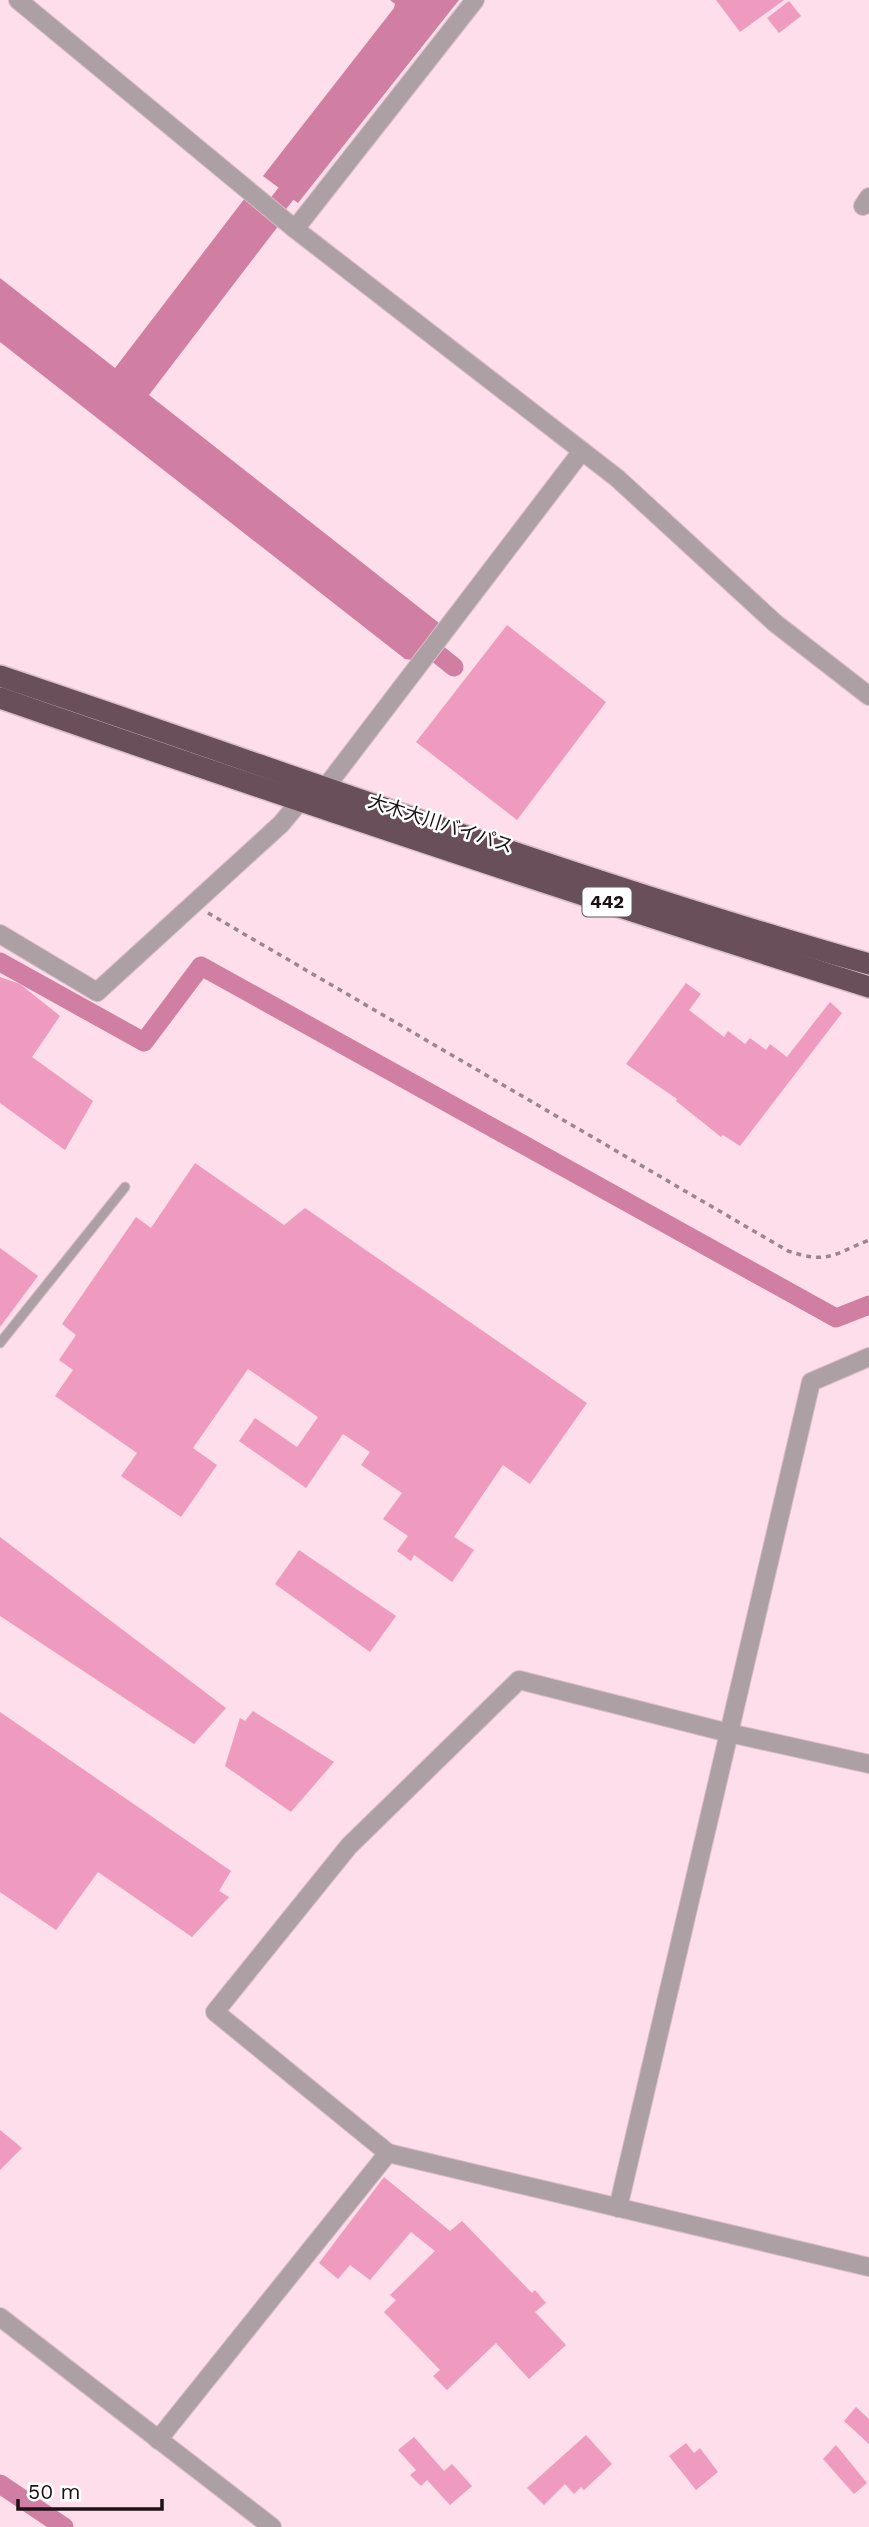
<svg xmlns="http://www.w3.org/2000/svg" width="869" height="2527" viewBox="0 0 869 2527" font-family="'Work Sans','Noto Sans JP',sans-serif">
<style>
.water{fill:#d07fa3}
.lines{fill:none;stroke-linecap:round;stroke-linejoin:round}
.canal{stroke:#d07fa3;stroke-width:19}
.building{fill:#ef9bc0}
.lane-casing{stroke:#d9bdc8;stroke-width:11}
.street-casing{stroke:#d9bdc8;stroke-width:20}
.highway-casing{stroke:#d9bdc8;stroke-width:24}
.path{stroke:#9b858e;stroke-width:3.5;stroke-dasharray:5 5;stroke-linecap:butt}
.lane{stroke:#ada0a5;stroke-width:9}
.street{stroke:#ada0a5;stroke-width:18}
.highway{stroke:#684f59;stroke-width:21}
.labels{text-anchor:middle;stroke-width:5;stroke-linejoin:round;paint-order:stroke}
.shield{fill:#fff;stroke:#60595c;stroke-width:2}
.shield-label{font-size:18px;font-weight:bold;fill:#1c1216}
.street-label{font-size:19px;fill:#1c1216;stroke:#fff}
</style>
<rect width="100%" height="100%" fill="#fddeea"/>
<g class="water">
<path d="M390,0H459L298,203L284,193L280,197L275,193L279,188L263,176L394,8L395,4Z"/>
<path d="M245,198L279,225L149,395L439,623L428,637L433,642L412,660L405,659L0,342V278L115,368Z"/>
</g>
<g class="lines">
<g class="canal">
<path d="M262,224L300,176"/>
<path d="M419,639L454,667"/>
<path d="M0,962L144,1042L201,966L836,1318L869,1305"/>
<path d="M0,2484L64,2527"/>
</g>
</g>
<g class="building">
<path d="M716,0H784L740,32Z"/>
<path d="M789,1L801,16L779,33L767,18Z"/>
<path d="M507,625L606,702L517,820L416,742Z"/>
<path d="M0,977L20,984L60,1016L32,1057L93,1101L65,1150L0,1103Z"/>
<path d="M686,983L701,994L689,1010L724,1037L728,1031L745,1044L750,1038L766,1050L770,1044L787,1057L830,1002L842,1013L740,1146L723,1135L721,1137L676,1101L677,1099L626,1064Z"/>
<path d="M195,1163L284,1225L305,1208L587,1403L530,1484L503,1465L454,1537L474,1550L452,1582L414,1555L411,1561L397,1551L408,1536L383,1519L402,1493L361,1465L370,1452L343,1434L306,1488L239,1441L255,1418L297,1447L318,1417L248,1369L193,1448L217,1465L181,1517L121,1476L137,1453L55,1396L73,1370L59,1360L76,1335L62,1324L136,1217L151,1228Z"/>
<path d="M0,1248L38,1276L0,1327Z"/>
<path d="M0,1537L226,1708L194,1744L0,1616Z"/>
<path d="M299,1550L396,1616L370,1652L275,1584Z"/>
<path d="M253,1711L334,1762L291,1812L225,1766L240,1718L245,1721Z"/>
<path d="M0,1712L231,1871L219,1891L229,1897L192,1937L98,1872L56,1930L0,1892Z"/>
<path d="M0,2130L22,2148L0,2170Z"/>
<path d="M384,2177L450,2231L462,2221L532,2293L535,2290L546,2303L535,2312L566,2345L529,2379L496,2343L447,2390L433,2376L440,2370L384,2312L396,2300L390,2295L435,2251L411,2232L370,2280L350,2265L338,2279L319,2263Z"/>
<path d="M856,2407L869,2419V2444L844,2421Z"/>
<path d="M586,2435L612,2464L584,2490L581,2487L574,2494L565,2484L544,2505L527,2488Z"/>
<path d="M414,2437L444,2471L452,2464L472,2486L450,2505L427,2480L421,2486L410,2475L416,2470L398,2450Z"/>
<path d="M686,2443L694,2453L700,2448L718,2472L696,2490L669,2456Z"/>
<path d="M836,2445L867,2483L854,2494L823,2459Z"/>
</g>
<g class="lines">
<defs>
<path id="lane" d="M0,1343L125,1187"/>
<g id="street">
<path d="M18,0L295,229L617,478L775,623L869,696"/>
<path d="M863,206L869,197"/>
<path d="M295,229L475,0"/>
<path d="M0,934L97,992L281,824L301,800L325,788L582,451"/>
<path d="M869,1764L729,1733L519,1680L349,1846L215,2012L388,2153L869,2267"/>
<path d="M618,2208L811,1382L869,1357"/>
<path d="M0,2317L272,2527"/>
<path d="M158,2440L388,2153"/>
</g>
<g id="highway">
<path d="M0,676C289,773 576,880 869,964"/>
<path d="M0,698C288,798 578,895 869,987"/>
</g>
</defs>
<use href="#lane" class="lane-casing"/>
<use href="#street" class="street-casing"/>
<use href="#highway" class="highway-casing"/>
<path class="path" d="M208,913L788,1251C828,1264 832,1255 869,1240"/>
<use href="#lane" class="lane"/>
<use href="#street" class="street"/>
<use href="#highway" class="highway"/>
</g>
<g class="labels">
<rect class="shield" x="582.5" y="887.5" width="49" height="29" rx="5"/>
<g class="shield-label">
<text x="607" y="908">442</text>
</g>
<g class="street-label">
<text transform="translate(441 823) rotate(18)" y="7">大木大川バイパス</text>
</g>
</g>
<path d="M18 2499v10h144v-10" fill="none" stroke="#1c1216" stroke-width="3.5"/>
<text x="28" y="2499" font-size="21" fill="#1c1216" stroke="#ffffff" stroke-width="5" paint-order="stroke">50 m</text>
</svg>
